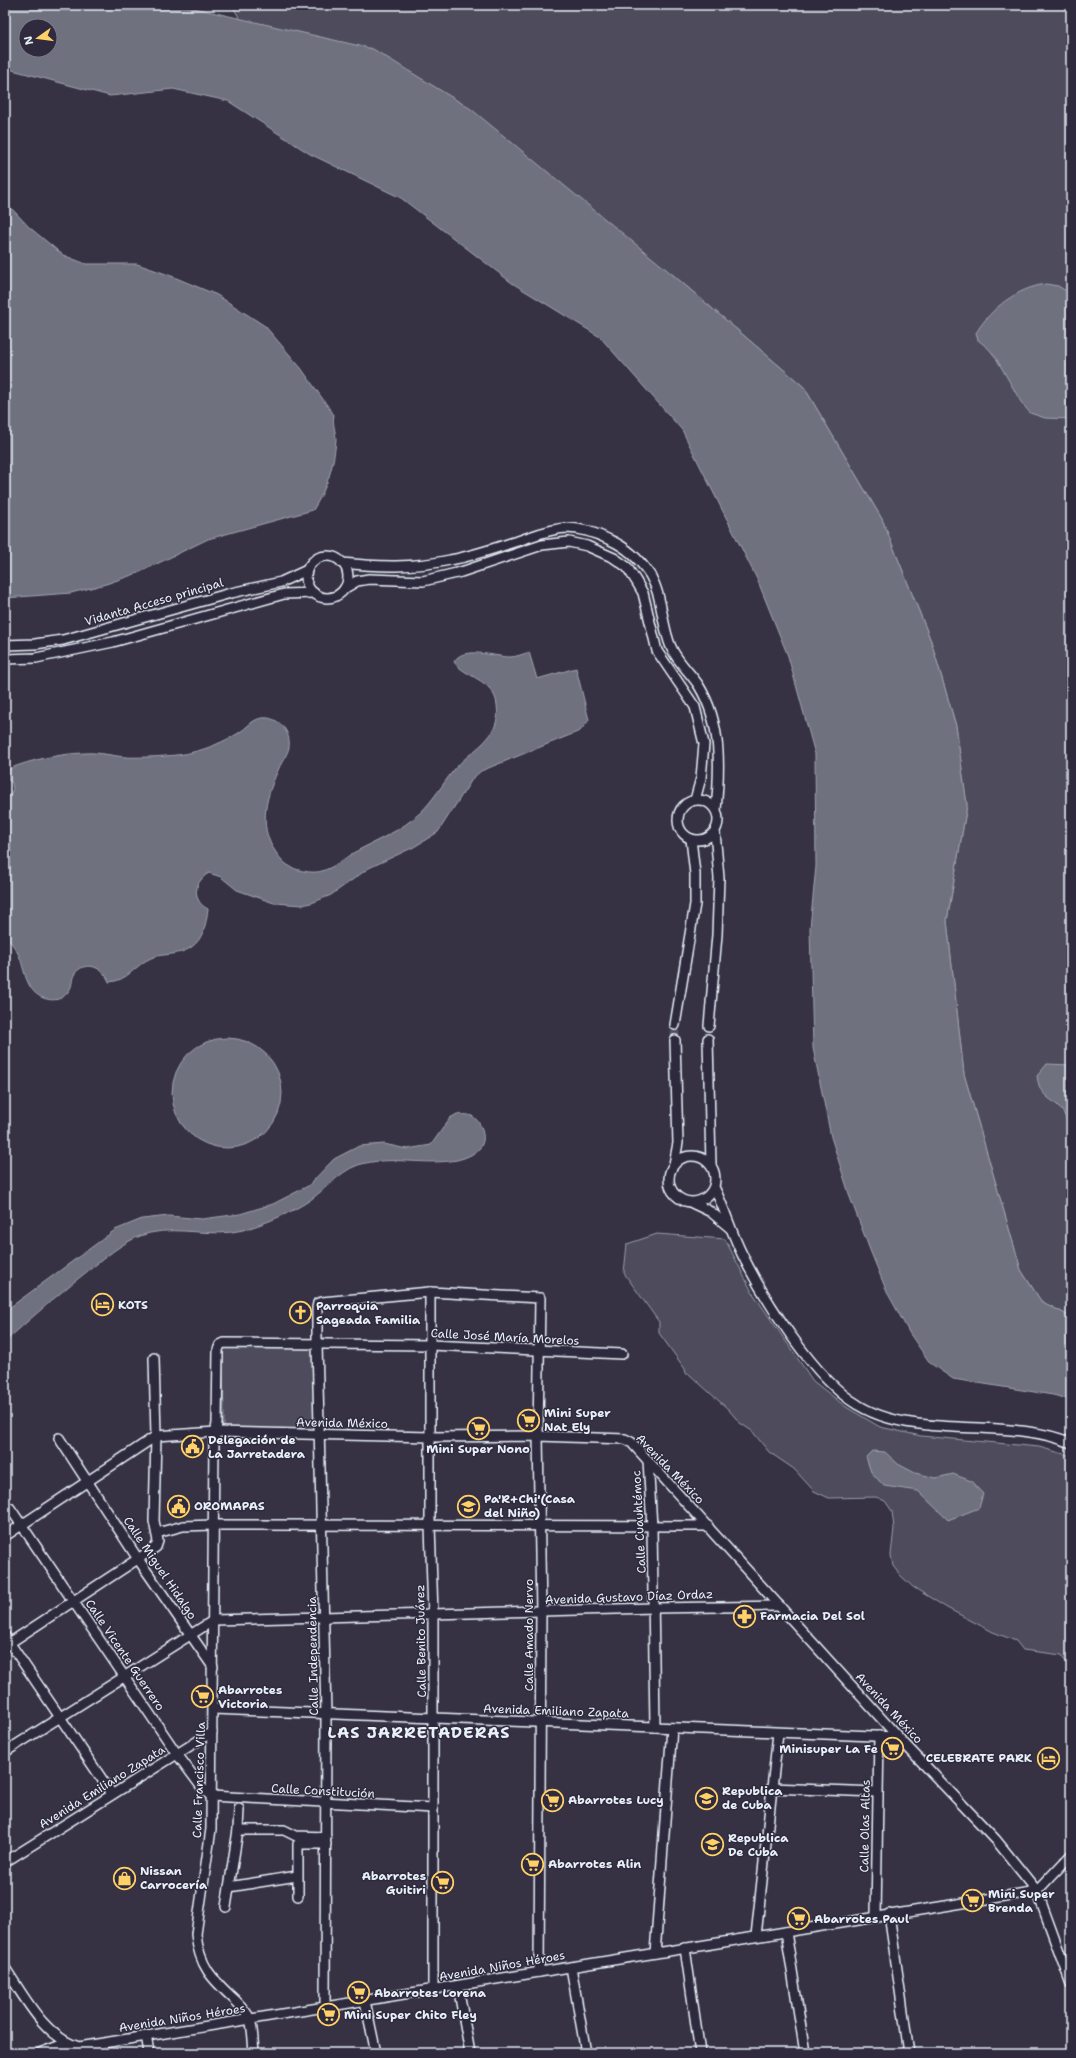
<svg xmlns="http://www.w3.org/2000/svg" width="1076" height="2058" viewBox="0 0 1076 2058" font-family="'Shantell Sans',sans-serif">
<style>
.green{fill:#4d4b5c;stroke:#9a9eaa}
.water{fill:#70717f;stroke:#a0a4af;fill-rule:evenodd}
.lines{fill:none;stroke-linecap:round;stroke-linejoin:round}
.street-tunnel{stroke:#514f5f;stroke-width:9;stroke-dasharray:9 4.5;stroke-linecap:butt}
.street-casing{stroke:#e8f1f8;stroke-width:12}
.street{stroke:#2f2a3d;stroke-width:9}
.labels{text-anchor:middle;stroke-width:3;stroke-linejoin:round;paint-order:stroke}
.street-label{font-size:12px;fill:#e8f1f8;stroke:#2f2a3d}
.poi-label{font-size:12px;font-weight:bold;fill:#e8f1f8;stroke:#2f2a3d;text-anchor:start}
.district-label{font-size:16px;font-weight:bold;letter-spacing:1px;fill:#e8f1f8;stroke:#2f2a3d}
</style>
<rect width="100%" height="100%" fill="#363244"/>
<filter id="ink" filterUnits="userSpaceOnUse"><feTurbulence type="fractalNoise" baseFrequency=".025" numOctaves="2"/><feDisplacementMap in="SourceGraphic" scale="8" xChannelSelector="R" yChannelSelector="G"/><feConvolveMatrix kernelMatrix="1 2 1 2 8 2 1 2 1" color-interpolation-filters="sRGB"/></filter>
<g filter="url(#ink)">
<g class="green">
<path d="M232,5H1071V1317L1041,1301L1021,1270L964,1074L947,921L967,805L956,726L931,641L882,519L804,387L672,274L279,29L240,19Z"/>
<path d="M657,1234L725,1239L752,1292L813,1381L846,1407L880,1427L921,1436L1039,1447L1071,1456V1680L1067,1664L1062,1655L1023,1650L1016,1641L993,1632L947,1608L913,1587L900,1575L893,1566L891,1555L894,1528L892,1511L885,1501L876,1497L829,1498L814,1491L794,1469L769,1452L752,1431L740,1423L728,1409L689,1374H686L685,1369L659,1333V1322L624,1273L627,1244Z"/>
<path d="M223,1347L314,1348L315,1430L224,1427Z"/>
</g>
<g class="water">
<path d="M5,5H181L373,49L471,109L672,274L804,387L882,519L931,641L956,726L967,805L947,921L964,1074L1021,1270L1041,1301L1071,1317V1400L1053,1395L953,1379L930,1363L910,1334L887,1292L870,1250L851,1200L831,1137L813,1048L810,928L816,866L815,754L788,656L757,579L682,430L600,337L512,283L401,198L310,154L228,101L173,89L110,96L5,68ZM26,26H50V50H26Z"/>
<path d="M5,207L12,209L29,227L63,255L86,264H137L169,275L217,295L265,326L301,368L334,415C332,424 336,431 336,440C334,466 327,488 313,510L208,539L138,573L106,584L71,593L5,598Z"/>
<path d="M1046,284L1058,286L1071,294V419L1045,418L1030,413L1021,402L996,358L989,349L978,340L976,333C991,308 1017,288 1046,284Z"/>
<path d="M529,652L537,679L576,668L589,720L580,731L481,771L473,778L438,832L414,847L369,868L331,895L314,902L303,905L274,903L237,890L221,877L209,873C193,882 192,901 208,909C205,933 200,950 172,954C166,955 157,955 151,958C135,965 128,981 109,982C104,968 87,960 76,972C71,978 73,984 70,989C63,1001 52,1002 41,997C26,989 25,972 20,958C17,950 11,942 5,936V797L10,795L13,789L12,783L7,779L9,769C29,760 64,753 86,753C99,752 113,756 126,757C139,758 181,756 193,752C207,749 225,741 237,734C248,728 253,716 268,718C281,720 291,733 289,747C288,754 282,761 279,768C267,794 257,825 275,851C281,860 287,867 299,870C306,872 315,873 322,871C335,867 343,859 353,853C377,840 401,831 421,812C434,799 442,785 453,771C470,749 502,740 497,705C494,679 464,677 454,662C462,645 495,657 510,657C516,657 523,654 529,652Z"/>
<circle cx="227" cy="1093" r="55"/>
<path d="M1047,1064L1071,1065V1138C1068,1131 1068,1121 1064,1114C1054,1096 1040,1101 1037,1076Z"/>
<path d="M457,1114C461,1115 468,1114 472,1116C478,1120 480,1124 482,1130C488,1148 473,1156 457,1160C424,1166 391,1155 358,1165C338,1172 323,1193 304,1204C286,1215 264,1224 243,1230C212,1238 181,1226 150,1233C128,1238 111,1253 93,1267C64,1289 37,1313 10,1337L5,1344V1311L115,1230L142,1219L169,1216L202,1219L240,1214L273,1204L308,1186L334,1159L359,1146L384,1144L407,1149L431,1145L450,1118Z"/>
<path d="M872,1451L885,1452L898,1464L915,1473L936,1478L953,1474L971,1481L983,1494L979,1508L948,1520L918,1491L884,1486L871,1472L866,1457Z"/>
</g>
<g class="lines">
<path class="street-tunnel" d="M675,1040V1025"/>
<defs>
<g id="street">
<circle cx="327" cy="577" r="21"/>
<path d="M342,563C379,567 413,568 450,560C472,556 493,549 514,542C531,537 548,529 566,528C582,528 596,533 610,540C626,547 640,560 650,575C663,597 661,624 671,647C677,662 691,673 699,686C722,724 720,768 716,810"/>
<path d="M345,588L357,581L369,579L423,581L461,572L542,545L569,542L587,546L614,558L627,567L636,581L643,593L657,651L695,707L704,744L701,778L695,800"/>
<path d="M5,645L35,644L63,640L231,593L281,582L307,570"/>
<path d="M5,659L36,658L113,642L284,594L314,593"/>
<circle cx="698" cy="820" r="20"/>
<path d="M675,1025L695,904V874L691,839"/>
<path d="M709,1026L717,935L719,878L715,832"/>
<path d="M708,1039L711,1165"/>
<circle cx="692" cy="1179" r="23"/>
<path d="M674,1164L678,1143L675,1040"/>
<path d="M714,1187C725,1209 731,1232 742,1254C764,1299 815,1380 858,1405C879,1418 904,1423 928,1425C972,1430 1030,1425 1071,1443"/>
<path d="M692,1203L711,1212L730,1228"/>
<path d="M430,1292V1525L433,1614V1990"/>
<path d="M59,1438L138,1559L213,1667"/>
<path d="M648,1460L652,1527L655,1727"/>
<path d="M10,1508L177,1754L203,1789L211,1796L433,1808"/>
<path d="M157,1533L183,1526L213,1525L708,1526"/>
<path d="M5,1536L156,1436L216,1432L430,1437L538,1436L625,1439L631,1442L898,1737L996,1840L1037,1891L1071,1984"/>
<path d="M5,1636L112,1794"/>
<path d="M5,1646L156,1547L158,1541L154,1521L156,1436L154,1358"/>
<path d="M213,1709L898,1737"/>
<path d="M5,1752L214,1620L654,1608L780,1606"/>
<path d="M771,1788L877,1792"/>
<path d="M238,1830H284L296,1836L326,1837"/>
<path d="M5,1862L212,1732"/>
<path d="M229,1887L297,1876"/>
<path d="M298,1896V1844H326"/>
<path d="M226,1907L238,1830L239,1809"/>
<path d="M889,1914L909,2053"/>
<path d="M876,1916L879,1736"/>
<path d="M786,1932L805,2053"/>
<path d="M756,1936L778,1733"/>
<path d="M685,1948L700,2053"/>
<path d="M655,1953L672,1728"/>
<path d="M571,1967L586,2053"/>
<path d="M5,1968C24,1996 44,2037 79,2047L1037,1891L1071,1855"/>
<path d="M458,1986L470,2053"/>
<path d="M365,2001L376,2053"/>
<path d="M325,2008L326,1714L317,1343V1308L318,1303L322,1302L430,1292L540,1298L538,1436L541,1612L539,1972"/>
<path d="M146,2035L149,2053"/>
<path d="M40,2053L67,2043"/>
<path d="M254,2053C253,2042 253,2029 250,2019C247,2012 240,2005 235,2000C212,1979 199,1966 196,1934L211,1829L214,1441L217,1423L218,1350L220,1345L224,1343L430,1345L622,1354"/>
</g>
</defs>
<use href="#street" class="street-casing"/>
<use href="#street" class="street"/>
</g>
</g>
<defs>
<symbol id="hotel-ring" viewBox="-11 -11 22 22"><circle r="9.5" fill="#2f2a3d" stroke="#ffd166" stroke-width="1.5"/><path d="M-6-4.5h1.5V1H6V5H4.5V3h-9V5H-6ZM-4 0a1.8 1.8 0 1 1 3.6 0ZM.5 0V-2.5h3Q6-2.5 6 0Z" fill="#ffd166"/></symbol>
<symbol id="church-ring" viewBox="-11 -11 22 22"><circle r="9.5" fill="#2f2a3d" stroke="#ffd166" stroke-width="1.5"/><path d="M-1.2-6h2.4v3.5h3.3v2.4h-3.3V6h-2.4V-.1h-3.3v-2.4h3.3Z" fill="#ffd166"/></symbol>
<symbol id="supermarket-ring" viewBox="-11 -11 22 22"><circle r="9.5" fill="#2f2a3d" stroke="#ffd166" stroke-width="1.5"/><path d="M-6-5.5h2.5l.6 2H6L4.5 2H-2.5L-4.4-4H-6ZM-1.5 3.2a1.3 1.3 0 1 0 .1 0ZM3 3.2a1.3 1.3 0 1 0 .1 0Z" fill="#ffd166"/></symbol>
<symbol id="civic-ring" viewBox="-11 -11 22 22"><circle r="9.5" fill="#2f2a3d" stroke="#ffd166" stroke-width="1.5"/><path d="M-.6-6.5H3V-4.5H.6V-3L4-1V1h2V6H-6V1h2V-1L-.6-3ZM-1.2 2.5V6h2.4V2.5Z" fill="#ffd166"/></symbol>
<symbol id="school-ring" viewBox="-11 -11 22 22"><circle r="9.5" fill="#2f2a3d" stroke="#ffd166" stroke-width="1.5"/><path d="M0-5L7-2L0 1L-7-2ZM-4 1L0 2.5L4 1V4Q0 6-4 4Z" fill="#ffd166"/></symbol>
<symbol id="pharmacy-ring" viewBox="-11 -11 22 22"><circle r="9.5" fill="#2f2a3d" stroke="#ffd166" stroke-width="1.5"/><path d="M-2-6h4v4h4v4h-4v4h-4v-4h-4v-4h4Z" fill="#ffd166"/></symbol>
<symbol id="shop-ring" viewBox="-11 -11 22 22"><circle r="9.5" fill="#2f2a3d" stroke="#ffd166" stroke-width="1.5"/><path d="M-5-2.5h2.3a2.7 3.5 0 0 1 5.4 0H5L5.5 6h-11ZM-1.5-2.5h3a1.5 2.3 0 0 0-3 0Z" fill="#ffd166"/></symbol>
</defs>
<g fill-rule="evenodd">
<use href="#hotel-ring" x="90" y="1292" width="25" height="25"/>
<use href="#church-ring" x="288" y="1300" width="25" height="25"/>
<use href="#supermarket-ring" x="516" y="1408" width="25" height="25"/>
<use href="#supermarket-ring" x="466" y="1416" width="25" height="25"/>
<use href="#civic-ring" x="180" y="1434" width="25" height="25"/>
<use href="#civic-ring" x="166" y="1494" width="25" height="25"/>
<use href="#school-ring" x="456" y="1494" width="25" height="25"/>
<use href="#pharmacy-ring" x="732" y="1604" width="25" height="25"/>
<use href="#supermarket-ring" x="190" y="1684" width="25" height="25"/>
<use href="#supermarket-ring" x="880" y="1736" width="25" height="25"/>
<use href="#hotel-ring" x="1036" y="1746" width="25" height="25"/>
<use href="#school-ring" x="694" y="1786" width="25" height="25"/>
<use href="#supermarket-ring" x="540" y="1788" width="25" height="25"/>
<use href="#school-ring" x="700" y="1832" width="25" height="25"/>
<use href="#supermarket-ring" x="520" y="1852" width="25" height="25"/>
<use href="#shop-ring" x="112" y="1866" width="25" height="25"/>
<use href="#supermarket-ring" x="430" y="1870" width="25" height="25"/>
<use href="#supermarket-ring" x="960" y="1888" width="25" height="25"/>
<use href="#supermarket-ring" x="786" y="1906" width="25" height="25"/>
<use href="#supermarket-ring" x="346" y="1980" width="25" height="25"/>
<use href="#supermarket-ring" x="316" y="2002" width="25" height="25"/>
</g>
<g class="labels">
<g class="street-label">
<text transform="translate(154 602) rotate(-16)" y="4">Vidanta Acceso principal</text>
<text transform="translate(505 1337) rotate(3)" y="4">Calle José María Morelos</text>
<text transform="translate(342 1423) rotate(1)" y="4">Avenida México</text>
<text transform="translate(670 1469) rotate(46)" y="4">Avenida México</text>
<text transform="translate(639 1522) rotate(-93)" y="4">Calle Cuauhtémoc</text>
<text transform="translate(160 1568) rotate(56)" y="4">Calle Miguel Hidalgo</text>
<text transform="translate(629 1597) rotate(-2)" y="4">Avenida Gustavo Díaz Ordaz</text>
<text transform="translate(529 1635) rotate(-90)" y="4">Calle Amado Nervo</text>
<text transform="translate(421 1641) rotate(-91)" y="4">Calle Benito Juárez</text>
<text transform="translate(125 1655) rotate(56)" y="4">Calle Vicente Guerrero</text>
<text transform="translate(313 1656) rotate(-91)" y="4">Calle Independencia</text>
<text transform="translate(889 1708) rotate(47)" y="4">Avenida México</text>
<text transform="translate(556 1711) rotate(2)" y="4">Avenida Emiliano Zapata</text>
<text transform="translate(199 1780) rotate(-88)" y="4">Calle Francisco Villa</text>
<text transform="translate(102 1787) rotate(-32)" y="4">Avenida Emiliano Zapata</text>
<text transform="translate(323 1791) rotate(3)" y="4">Calle Constitución</text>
<text transform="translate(865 1826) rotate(-89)" y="4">Calle Olas Altas</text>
<text transform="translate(502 1966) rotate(-10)" y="4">Avenida Niños Héroes</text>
<text transform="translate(182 2018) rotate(-9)" y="4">Avenida Niños Héroes</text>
</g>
<g class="poi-label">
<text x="118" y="1309">KOTS</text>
<text x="316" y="1310">Parroquia<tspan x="316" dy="14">Sageada Familia</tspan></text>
<text x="544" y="1417">Mini Super<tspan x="544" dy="14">Nat Ely</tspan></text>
<text x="208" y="1444">Delegación de<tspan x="208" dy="14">La Jarretadera</tspan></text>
<text x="478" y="1453" text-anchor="middle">Mini Super Nono</text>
<text x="484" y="1503">Pa'R+Chi'(Casa<tspan x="484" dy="14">del Niño)</tspan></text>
<text x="194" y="1510">OROMAPAS</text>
<text x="760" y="1620">Farmacia Del Sol</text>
<text x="218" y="1694">Abarrotes<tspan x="218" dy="14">Victoria</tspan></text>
<text x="878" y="1753" text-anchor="end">Minisuper La Fe</text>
<text x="1032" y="1762" text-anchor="end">CELEBRATE PARK</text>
<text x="722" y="1795">Republica<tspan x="722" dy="14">de Cuba</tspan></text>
<text x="568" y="1804">Abarrotes Lucy</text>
<text x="728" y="1842">Republica<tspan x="728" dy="14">De Cuba</tspan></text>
<text x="548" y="1868">Abarrotes Alin</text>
<text x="140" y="1875">Nissan<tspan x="140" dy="14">Carrocería</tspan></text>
<text x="426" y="1880" text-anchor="end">Abarrotes<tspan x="426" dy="14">Guitiri</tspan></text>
<text x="988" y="1898">Mini Super<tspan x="988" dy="14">Brenda</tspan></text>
<text x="814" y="1923">Abarrotes Paul</text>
<text x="374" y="1997">Abarrotes Lorena</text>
<text x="344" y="2019">Mini Super Chito Fley</text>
</g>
<g class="district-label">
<text x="419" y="1738">LAS JARRETADERAS</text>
</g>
</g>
<rect width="1076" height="2058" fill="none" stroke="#2f2a3d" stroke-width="20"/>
<rect x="10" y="10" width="1056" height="2038" fill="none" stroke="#e8f1f8" stroke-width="1.5" filter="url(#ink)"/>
<g transform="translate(38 38) rotate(256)"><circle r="19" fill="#2f2a3d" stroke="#797a88"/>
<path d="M0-3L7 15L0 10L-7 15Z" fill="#ffd166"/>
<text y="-6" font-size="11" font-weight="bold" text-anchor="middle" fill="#e8f1f8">N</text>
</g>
</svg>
